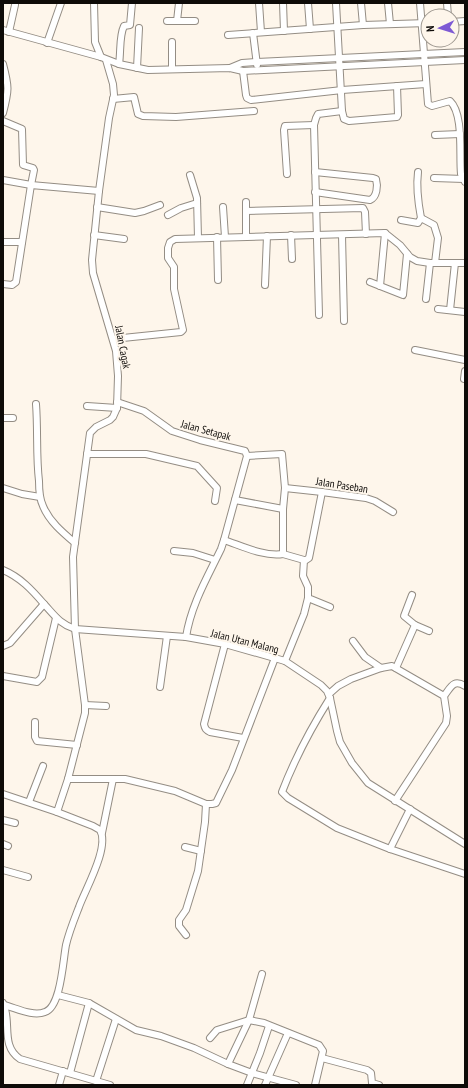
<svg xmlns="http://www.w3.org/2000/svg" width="468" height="1088" viewBox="0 0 468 1088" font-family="'PT Sans Narrow',sans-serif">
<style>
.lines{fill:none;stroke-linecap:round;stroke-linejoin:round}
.minor-casing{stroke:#948d84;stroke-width:8}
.minor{stroke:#fff;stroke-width:6}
.labels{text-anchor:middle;stroke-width:4;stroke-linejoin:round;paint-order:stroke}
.street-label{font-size:11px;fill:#0e0b08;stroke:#fef6eb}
</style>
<rect width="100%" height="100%" fill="#fef6eb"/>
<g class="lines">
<defs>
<g id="minor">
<path d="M94,3L95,42L101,57"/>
<path d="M259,3L261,32"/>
<path d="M283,3L284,31"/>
<path d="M308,3L310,29"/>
<path d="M336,3L342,111L344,119L349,121L397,117L398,115L397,86"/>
<path d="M361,3L363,25"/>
<path d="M388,3L390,24"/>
<path d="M420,3L428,104L432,106L450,101C464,114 459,155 461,174C462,177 464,179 465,182"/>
<path d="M447,3L448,16"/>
<path d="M167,21H177L179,3"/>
<path d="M177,21H195"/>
<path d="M452,22L465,21"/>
<path d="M3,30L101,57L119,64L148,70L230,68L243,71L465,60"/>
<path d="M9,32L15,5"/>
<path d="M253,33L257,65"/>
<path d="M228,35L363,25L428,23"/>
<path d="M172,42V69"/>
<path d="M47,43L61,3"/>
<path d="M3,64C9,87 9,90 3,113"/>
<path d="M119,64C121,52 119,36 124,26L130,25L132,3"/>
<path d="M137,68L139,28"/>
<path d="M230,68L242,63L257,62L465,52"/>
<path d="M243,71L246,95L247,98L251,100L342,90L426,84"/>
<path d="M113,99L134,97L138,114L143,116L176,117L254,111"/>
<path d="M3,121L22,129L23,165L33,168L34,170L31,185L3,180"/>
<path d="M435,135L460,134"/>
<path d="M315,172L373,178L376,179C378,186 377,197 370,200L315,192"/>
<path d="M418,172C416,188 418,202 421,218"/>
<path d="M287,174L284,130L285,126L314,125"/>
<path d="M190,175L197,198L198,238"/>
<path d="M434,178L464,179"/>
<path d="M246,202V237"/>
<path d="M97,207L135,213L144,211L160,205"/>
<path d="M223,207L225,237"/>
<path d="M246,211L363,208L365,212L366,234"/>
<path d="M168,215L181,208L197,203"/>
<path d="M401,220L418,223L421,218L434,225L438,238L435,263"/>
<path d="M94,235L124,239"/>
<path d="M291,235L292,259"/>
<path d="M342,235L344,321"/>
<path d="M217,237L218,280"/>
<path d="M3,242H22"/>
<path d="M370,282L403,295L407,254"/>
<path d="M3,284L12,285L16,282L31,185L99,191"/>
<path d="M265,285L267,236"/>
<path d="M380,286L385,233"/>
<path d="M426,299L430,263"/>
<path d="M438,309L465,312"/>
<path d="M450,310L455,263"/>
<path d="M319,315L314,125L316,118L318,114L342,111"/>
<path d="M113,339L181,332L183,330L174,289V267L168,258V248L170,242L175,239L385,233L400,245L410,257L417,261L430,263H465"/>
<path d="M415,350L465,360"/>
<path d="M464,379L465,371"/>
<path d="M117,402L144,411L172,431L200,440L245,451L247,456L224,540L221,549C207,578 191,605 186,637"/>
<path d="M36,404C38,430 36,456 39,481C39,489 39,498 43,506C49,521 62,532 75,543"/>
<path d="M87,406L117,408"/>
<path d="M3,418H13"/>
<path d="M87,454H146L197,466L217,488L215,501"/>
<path d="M247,456L282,454L285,488L283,509V554L304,560L303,576L308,587V598L330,607"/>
<path d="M3,488L22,494L40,497"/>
<path d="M285,488L322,492L366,498L375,501L393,512"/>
<path d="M235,500L283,509"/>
<path d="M224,540C242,546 264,557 283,554"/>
<path d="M174,551L193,553L215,560"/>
<path d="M304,560H306L309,558L322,492"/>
<path d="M3,570C20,577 32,590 44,604C55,616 60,624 75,629L186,637L225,644L285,661L321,685L327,691L330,698L337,731L340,742L352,763L368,783L465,844"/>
<path d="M415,625L429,631"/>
<path d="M353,641L365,657L381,668"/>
<path d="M225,644L204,724C205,729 206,730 210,732L243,738"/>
<path d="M3,646L10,643L44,604"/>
<path d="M285,661L304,614L308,598"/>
<path d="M396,668L415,625L404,616L412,595"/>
<path d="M3,676L37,682L42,677L56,618"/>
<path d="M160,687L167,636"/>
<path d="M329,694L338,686L351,679L381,668L392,666L444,696L447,716L446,723L395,801"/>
<path d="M444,696C451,687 453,679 465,686"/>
<path d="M330,698C311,728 295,758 282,792L288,798L337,828L390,849L465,874"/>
<path d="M85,705L106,706"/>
<path d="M35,722V737L37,741L77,745"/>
<path d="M68,779H125L175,791L206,804H212L216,803L232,770L275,658"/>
<path d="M3,794L57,812L68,779L85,713V705L75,629L73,557L90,433L96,427L110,420L113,417L117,408L118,376L116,351L93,273L92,260L99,191L109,118L114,95L113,84L106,60"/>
<path d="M29,802L43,766"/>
<path d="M3,820L15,823"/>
<path d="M102,833L113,779"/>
<path d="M3,844L8,846"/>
<path d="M185,847L201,851"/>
<path d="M390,849L410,809"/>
<path d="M3,870L28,877"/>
<path d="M186,935L179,926V920L186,910L198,871L205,822L206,804"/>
<path d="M58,995L89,1003L136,1030L161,1036L194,1048L228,1064L249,1020L262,974"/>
<path d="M3,1003C12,1021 0,1046 20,1059L110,1085"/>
<path d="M4,1005C16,1008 33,1017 45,1012C61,1007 63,960 66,945C69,932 74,920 79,907C85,890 110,847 100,830L93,826L57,812"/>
<path d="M210,1038L217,1030L249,1020L264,1023L319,1045L323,1051L315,1085"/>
<path d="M322,1058L367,1070L371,1073L372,1083L379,1085"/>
<path d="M228,1064L252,1073L296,1085"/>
<path d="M70,1073L89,1003"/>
<path d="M96,1081L116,1019"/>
<path d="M59,1085L63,1071"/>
<path d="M247,1085L260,1053L269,1026"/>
<path d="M265,1085L288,1033"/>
</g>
</defs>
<use href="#minor" class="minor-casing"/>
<use href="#minor" class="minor"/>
</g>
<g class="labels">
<g class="street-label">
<text transform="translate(123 347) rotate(79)" y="4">Jalan Cagak</text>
<text transform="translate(206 430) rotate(15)" y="4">Jalan Setapak</text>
<text transform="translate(342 485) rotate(9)" y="4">Jalan Paseban</text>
<text transform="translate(245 641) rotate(14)" y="4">Jalan Utan Malang</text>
</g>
</g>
<rect width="468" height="1088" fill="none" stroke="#0e0b08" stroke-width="8"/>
<g transform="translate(440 28) rotate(266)"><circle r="19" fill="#fef6eb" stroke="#9e9890"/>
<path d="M0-3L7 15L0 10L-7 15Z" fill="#7e5ad4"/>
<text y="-6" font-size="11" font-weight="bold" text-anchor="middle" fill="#0e0b08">N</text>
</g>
</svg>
